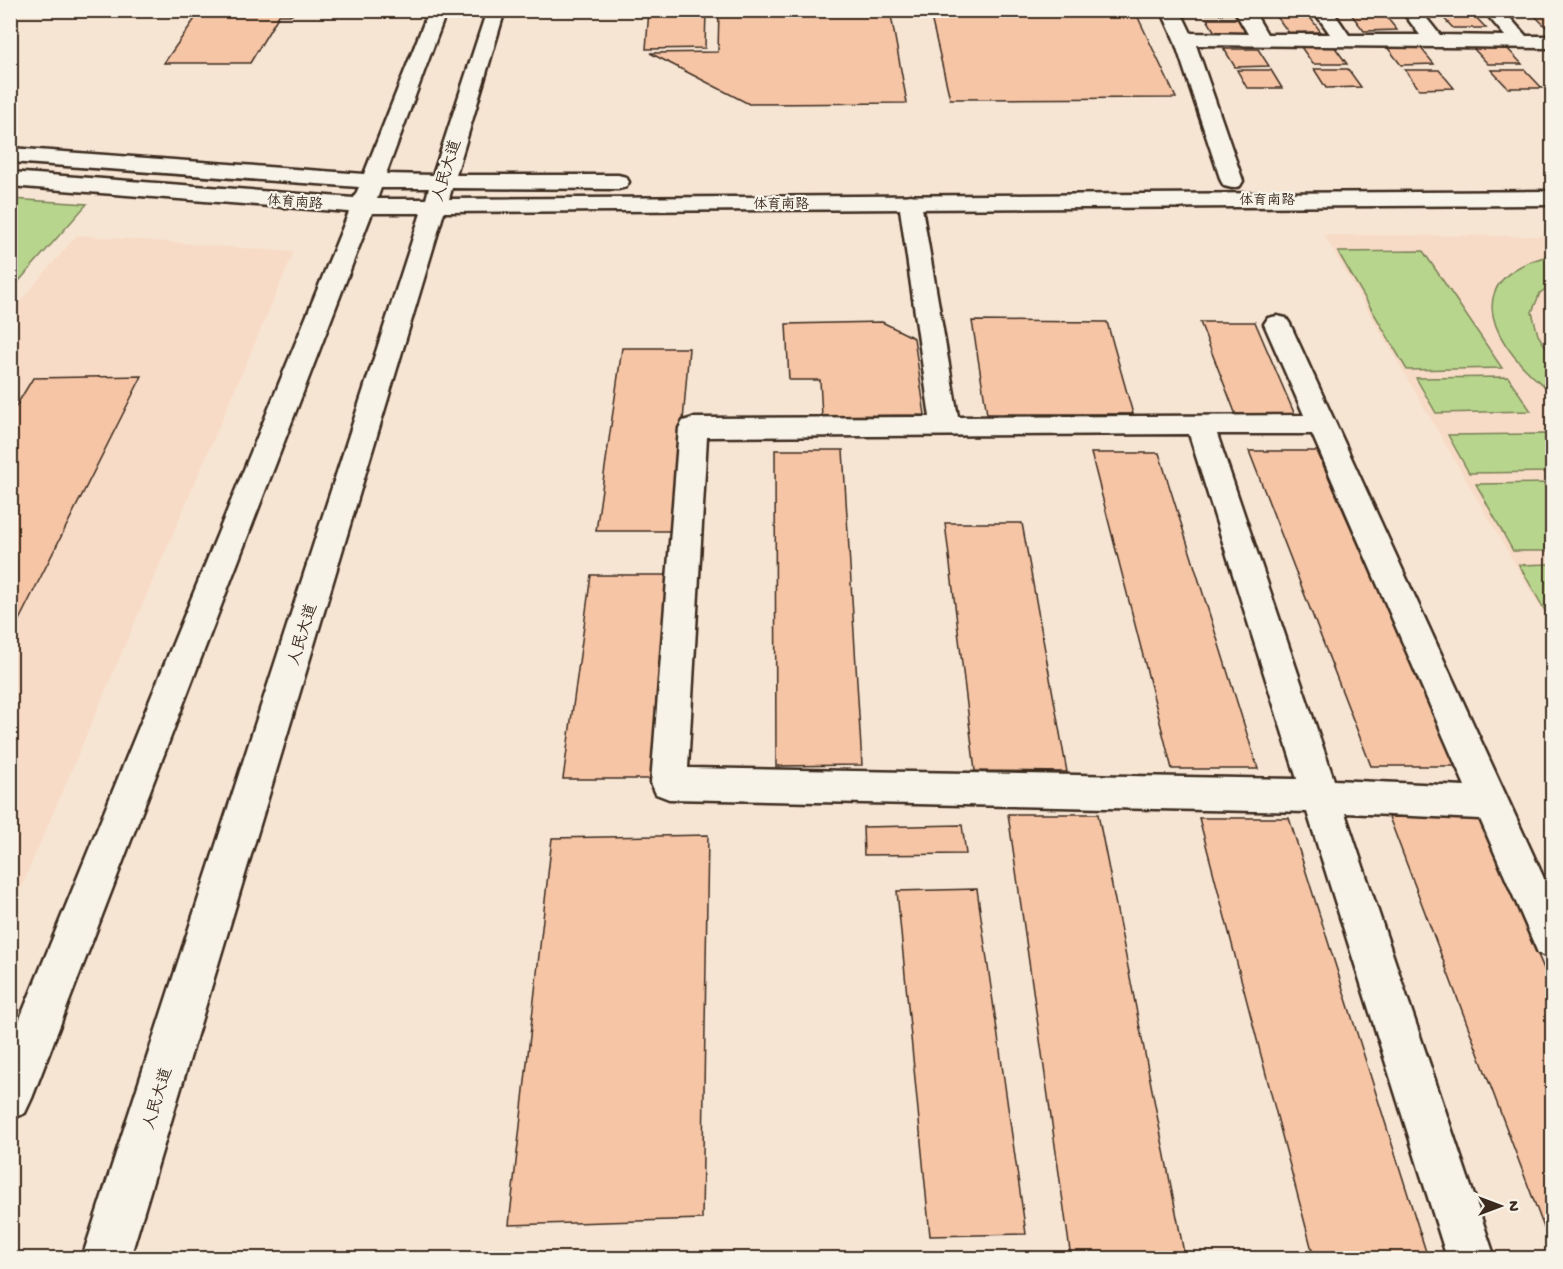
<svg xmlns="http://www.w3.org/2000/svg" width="1563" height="1269" viewBox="0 0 1563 1269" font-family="'Gochi Hand','LXGW WenKai TC',sans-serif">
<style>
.built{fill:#f7dbc6}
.green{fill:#b8d58d;stroke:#7a8056;stroke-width:1.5}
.building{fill:#f6c5a6;stroke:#3b2a1e;stroke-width:1.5}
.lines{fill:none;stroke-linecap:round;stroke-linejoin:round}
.minor-casing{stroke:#3b2a1e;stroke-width:5}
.major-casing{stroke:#3b2a1e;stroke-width:5}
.minor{fill:#f7f3e8;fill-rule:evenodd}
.major{fill:#f7f3e8;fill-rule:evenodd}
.labels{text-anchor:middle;stroke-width:4.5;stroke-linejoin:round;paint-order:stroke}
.far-street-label{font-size:14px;fill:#3b2a1e;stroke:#f7f3e8}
.street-label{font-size:16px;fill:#3b2a1e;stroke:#f7f3e8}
</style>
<rect width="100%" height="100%" fill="#f7e5d4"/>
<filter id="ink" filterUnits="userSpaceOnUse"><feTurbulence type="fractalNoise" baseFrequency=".0167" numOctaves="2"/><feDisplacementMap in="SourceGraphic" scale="12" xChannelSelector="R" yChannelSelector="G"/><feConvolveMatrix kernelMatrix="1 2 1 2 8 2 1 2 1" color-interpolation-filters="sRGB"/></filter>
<g filter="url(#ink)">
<g class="built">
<path d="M77,235L294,252L11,911V312Z"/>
<path d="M1324,235L1552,236V628Z"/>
</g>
<g class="green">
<path d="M11,199L87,204L11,290L10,199Z"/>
<path d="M1423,251L1502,368L1407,370L1338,252Z"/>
<path d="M1552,255V284L1540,293L1532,312L1538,335L1552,356V392C1494,349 1453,278 1552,255Z"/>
<path d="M1508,377L1531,411L1436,413L1416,378Z"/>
<path d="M1545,434L1552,446V472L1469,473L1448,435Z"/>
<path d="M1552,483V551H1513L1476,484Z"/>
<path d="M1552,564V623L1519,565Z"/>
</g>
<g class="building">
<path d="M201,10H295L292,15H279L250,63H164Z"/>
<path d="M649,10H706L705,48L646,49Z"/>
<path d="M719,10H890L907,103L749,104L650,53L718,52Z"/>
<path d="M1201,10H1233L1235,14H1203Z"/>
<path d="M1135,11L1176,98L950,99L930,13Z"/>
<path d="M1438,12H1471L1486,28H1453Z"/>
<path d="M1351,14H1384L1397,30L1364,31Z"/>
<path d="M1534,15H1552V31H1550Z"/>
<path d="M1309,16L1321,32L1289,33L1277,17Z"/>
<path d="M1207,19H1240L1250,35L1217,36Z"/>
<path d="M1334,46L1347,64H1313L1301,47Z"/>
<path d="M1505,46L1522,64H1488L1472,47Z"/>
<path d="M1387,47H1420L1434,64L1401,65Z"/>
<path d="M1224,49H1258L1269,66L1235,67Z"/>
<path d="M1314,69H1348L1361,87L1326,88Z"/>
<path d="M1237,70H1271L1282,88H1247Z"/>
<path d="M1405,70H1439L1454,88L1419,89Z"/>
<path d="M1491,70H1525L1542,88H1508Z"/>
<path d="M972,321L1107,322L1133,414H987Z"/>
<path d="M882,322L914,338L925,415L822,416L820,380H789L786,324Z"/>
<path d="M1200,322H1255L1295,415H1236Z"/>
<path d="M622,348H689L674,531H596Z"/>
<path d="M142,376L10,638V416L33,378Z"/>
<path d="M775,450H843L862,765L776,766Z"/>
<path d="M1249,451H1317L1456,766H1371Z"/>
<path d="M1091,453H1159L1258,769H1172Z"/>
<path d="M945,523H1022L1067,772L975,771Z"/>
<path d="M591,575H669L653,779H563Z"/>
<path d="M1008,814H1098L1185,1258H1071Z"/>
<path d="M1389,817H1478L1552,987V1249Z"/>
<path d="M1199,818H1289L1428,1258H1314Z"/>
<path d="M962,825L966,854L864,855L863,827Z"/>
<path d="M708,835L702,1219L509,1225L552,838Z"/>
<path d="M977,889L1026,1234L930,1236L897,891Z"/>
</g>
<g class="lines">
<defs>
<g id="minor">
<path d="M1161,10H1180L1191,33L1248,34L1234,10H1253L1267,34H1330L1313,10H1332L1349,35H1420L1401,10H1420L1440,35L1505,36L1483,10H1503L1526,36H1552V48L1196,45L1243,181L1240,186L1232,188L1224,186L1221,181L1174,39Z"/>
<path d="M910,195L918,197L921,202L958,417L1304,415L1264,324L1268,318L1277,316L1286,318L1290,324L1552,896V958L1538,953L1480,819L1345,813L1495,1258H1447L1307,812L669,799L656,794L651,783L679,428L683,421L693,418L930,417L899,202L902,197ZM1189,434L1297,779L688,768L707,437ZM1217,434H1312L1465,786L1334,780Z"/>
</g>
<path id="major" d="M429,10H447L386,174L433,175L487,10H505L456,175H618L626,177L629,182L626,187L618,189L452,188L449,199L1552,191V205L444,212L130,1258H82L421,213H372L32,1098L25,1113L10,1120V1043L349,212L10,186V172L354,198L359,187L10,162V148L364,174ZM381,188H429L426,199H377Z"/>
</defs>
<use href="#minor" class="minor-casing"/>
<use href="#major" class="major-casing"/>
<use href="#minor" class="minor"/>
<use href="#major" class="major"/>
</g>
</g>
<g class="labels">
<g class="far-street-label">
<text x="1267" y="204">体育南路</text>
<text transform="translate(295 201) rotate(4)" y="5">体育南路</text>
<text x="781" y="208">体育南路</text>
</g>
<g class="street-label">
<text transform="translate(445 170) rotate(-73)" y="6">人民大道</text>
<text transform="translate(301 634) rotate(-73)" y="6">人民大道</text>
<text transform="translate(156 1098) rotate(-73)" y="6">人民大道</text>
</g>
</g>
<rect width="1563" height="1269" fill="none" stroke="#f7f3e8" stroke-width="36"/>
<rect x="18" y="18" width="1527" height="1233" fill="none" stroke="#3b2a1e" stroke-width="2" filter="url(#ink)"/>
<g transform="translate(1500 1206) rotate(90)" stroke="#f7f3e8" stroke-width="4.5" paint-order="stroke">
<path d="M0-4.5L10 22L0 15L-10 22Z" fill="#3b2a1e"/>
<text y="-9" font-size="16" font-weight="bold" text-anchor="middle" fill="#3b2a1e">N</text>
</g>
</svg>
